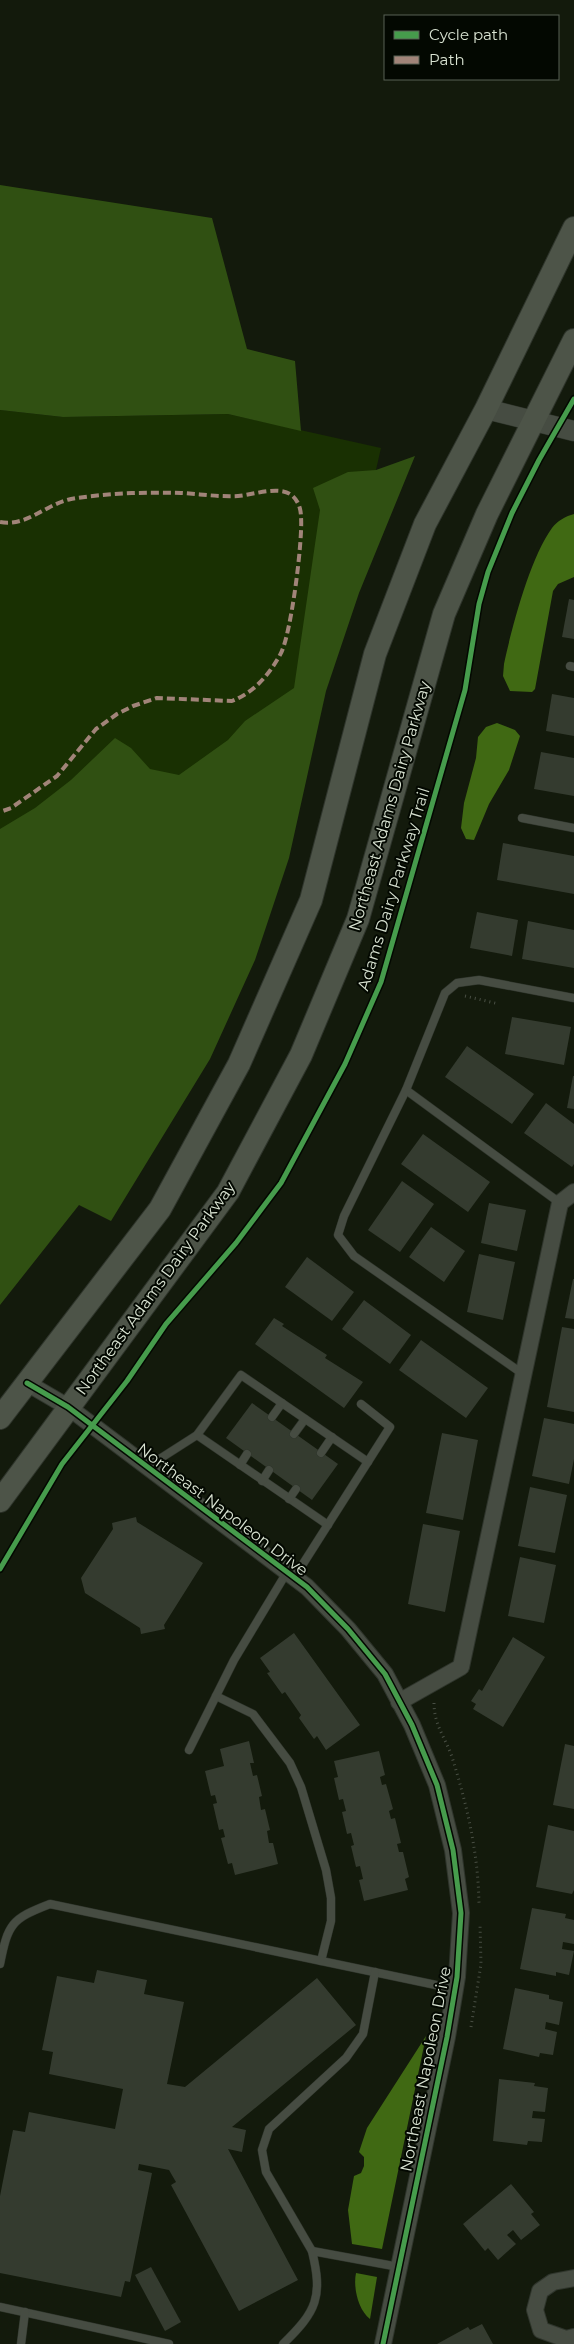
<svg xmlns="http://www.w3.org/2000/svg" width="574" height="2344" viewBox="0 0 574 2344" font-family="Montserrat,sans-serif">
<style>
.green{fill:#193002}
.forest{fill:#305012}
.water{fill:#406913}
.building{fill:#343b2f}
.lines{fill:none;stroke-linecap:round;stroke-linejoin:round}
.service-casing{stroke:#2f352c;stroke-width:9}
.minor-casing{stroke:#2f352c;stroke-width:18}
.tertiary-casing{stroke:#2f352c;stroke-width:21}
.secondary-casing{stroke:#2f352c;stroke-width:24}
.path{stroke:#494f44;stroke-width:3;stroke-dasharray:1 4;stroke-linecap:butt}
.service{stroke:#464c42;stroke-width:8}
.minor{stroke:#464c42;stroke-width:16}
.tertiary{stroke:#464c42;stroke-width:20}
.secondary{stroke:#4d5448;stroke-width:22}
.quiet{stroke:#a18479;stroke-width:4;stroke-dasharray:8 4;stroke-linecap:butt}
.cycleway-casing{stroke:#030801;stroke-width:8}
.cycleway{stroke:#469c4c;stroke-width:5}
.labels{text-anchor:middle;stroke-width:4;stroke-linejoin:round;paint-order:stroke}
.street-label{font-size:16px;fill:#dae4d3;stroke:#030801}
</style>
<rect width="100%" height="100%" fill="#131a0c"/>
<path class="green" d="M0,410L63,417L228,414L381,448L311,754L0,878Z"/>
<g class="forest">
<path d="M0,185L212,218L247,349L295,361L301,431L228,414L63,417L0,410Z"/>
<path d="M415,456L359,593L326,691L289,858L255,960L210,1059L111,1221L79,1205L0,1305V829L35,808L71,780L115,738L131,748L150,769L179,775L228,740L245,721L294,688L320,510L313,488L348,472L376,470Z"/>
</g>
<g class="water">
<path d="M574,514V577L558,584L553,591L535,689L532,692L510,691L503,676L504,664C512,627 530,558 552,528C557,521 566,516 574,514Z"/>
<path d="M497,723L515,730L520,736L509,770L489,804L474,840L466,839L461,828L464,803L476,758L478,737L486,727Z"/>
<path d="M426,2036L382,2249L352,2244L348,2210L354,2176L361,2173L364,2166V2157L359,2152L367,2128Z"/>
<path d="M356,2273L377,2277L370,2319C358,2310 353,2287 356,2273Z"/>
</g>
<g class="building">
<path d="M569,599L574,600V639L562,637Z"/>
<path d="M552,694L574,698V736L546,731Z"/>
<path d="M541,752L574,758V796L534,789Z"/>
<path d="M503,843L574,856V894L497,880Z"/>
<path d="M477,912L518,920L512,956L470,948Z"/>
<path d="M528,921L574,930V968L522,959Z"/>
<path d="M512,1017L571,1027L564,1065L505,1054Z"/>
<path d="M467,1046L534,1094L512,1124L445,1077Z"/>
<path d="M573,1076H574V1109L567,1108Z"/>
<path d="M546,1103L574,1124V1164L572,1167L524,1133Z"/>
<path d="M423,1134L490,1182L468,1212L401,1164Z"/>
<path d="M402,1181L434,1204L400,1252L368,1230Z"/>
<path d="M489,1203L526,1210L517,1251L481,1243Z"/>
<path d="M431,1227L465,1251L444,1282L409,1257Z"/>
<path d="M479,1254L515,1262L503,1320L467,1312Z"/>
<path d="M307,1257L354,1292L332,1321L285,1287Z"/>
<path d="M573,1279H574V1319L565,1318Z"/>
<path d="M364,1300L411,1335L390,1364L342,1329Z"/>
<path d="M274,1318L284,1324L282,1326L327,1355L325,1358L363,1382L344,1408L255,1344Z"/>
<path d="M562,1327L574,1329V1412L547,1407Z"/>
<path d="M421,1340L488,1388L466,1418L399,1370Z"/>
<path d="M252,1403L338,1464L312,1500L226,1438Z"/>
<path d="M544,1418L574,1424V1459L569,1484L532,1476Z"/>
<path d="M442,1433L478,1440L463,1520L426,1513Z"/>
<path d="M530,1487L567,1495L555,1553L518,1546Z"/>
<path d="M136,1517L137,1522L203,1563L164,1625L165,1629L141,1634L140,1628L85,1593L81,1578L113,1529L112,1523Z"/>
<path d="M423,1524L460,1531L445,1612L408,1604Z"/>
<path d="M520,1557L556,1565L544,1623L508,1616Z"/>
<path d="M294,1633L360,1725L326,1750L317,1736L314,1739L299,1718L301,1715L285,1692L282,1694L267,1673L270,1672L260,1658Z"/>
<path d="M513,1637L545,1657L503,1727L473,1709L476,1704L471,1701L479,1689L482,1691Z"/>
<path d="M249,1741L254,1763H250L253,1776L257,1775L262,1796L259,1797L261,1810L265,1809L270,1830L267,1831L269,1843H273L278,1864L235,1875L232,1863L228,1864L221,1838L225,1837L223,1829L219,1830L213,1804L217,1803L215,1795L211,1796L205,1771L224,1766L220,1749Z"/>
<path d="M565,1744L574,1746V1809L553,1805Z"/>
<path d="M379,1751L385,1775L380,1777L382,1785L386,1784L393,1809L389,1811L391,1819L395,1818L401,1843L397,1844L399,1852H403L409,1877L405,1879L408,1890L364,1901L359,1880L363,1879L360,1866L356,1867L351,1846L354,1845L351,1833L347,1834L342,1812L346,1811L343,1799L339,1800L334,1778L338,1777L334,1761Z"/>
<path d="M548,1825L574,1831V1890L572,1894L536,1887Z"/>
<path d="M532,1908L566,1914L565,1918L574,1920V1944L563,1942L562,1949L574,1951L569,1975L556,1972V1976L520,1969Z"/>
<path d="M97,1970L147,1980L144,1994L184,2002L167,2084L185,2087L317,1978L356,2025L232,2127L246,2130L242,2152L228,2149L298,2280L239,2311L171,2185L176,2182L169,2170L139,2164L138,2170L152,2173L130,2282L125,2281L121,2297L0,2273V2196L13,2130L25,2132L29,2112L115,2129L123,2089L49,2074L53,2052L42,2050L57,1976L94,1983Z"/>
<path d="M515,1988L549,1995V1999L563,2002L559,2025L546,2022L545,2029L557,2032L553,2055L540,2053L539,2057L503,2049Z"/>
<path d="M499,2079L535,2083L534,2086L548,2088L545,2112L533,2111L532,2118L545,2119L542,2142L528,2141L527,2145L493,2141Z"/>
<path d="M511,2184L534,2212L531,2214L540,2225L521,2240L513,2230L507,2235L516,2244L498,2260L488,2248L485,2251L463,2224Z"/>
<path d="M151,2267L181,2322L165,2331L135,2275Z"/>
<path d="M482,2324L493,2344H437L468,2327L470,2330Z"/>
</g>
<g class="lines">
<defs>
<g id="service">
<path d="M570,666L574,667"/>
<path d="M522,818L574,828"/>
<path d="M406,1090L560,1203"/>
<path d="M523,1374L354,1256L338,1235L344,1216L406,1090L445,993L457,983L479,980L574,998"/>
<path d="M272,1417L282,1403"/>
<path d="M294,1434L305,1419"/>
<path d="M197,1435L328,1525"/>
<path d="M321,1453L332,1437"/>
<path d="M240,1465L247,1454"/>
<path d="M147,1467L197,1435L241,1375L368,1462"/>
<path d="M262,1481L269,1470"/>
<path d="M289,1499L296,1489"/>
<path d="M294,1578L390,1427L361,1404"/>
<path d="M216,1696L253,1714L290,1763L301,1787L326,1870L331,1898V1921L321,1961"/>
<path d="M189,1750L234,1660L287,1572"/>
<path d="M0,1964C8,1924 11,1919 50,1904L455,1989"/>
<path d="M312,2251L266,2172L262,2150L269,2129L346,2058L363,2034L375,1972"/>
<path d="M0,2307L169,2344"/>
<path d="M21,2344L25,2312"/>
<path d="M283,2344C317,2311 323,2297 312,2251L399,2267"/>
</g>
<g id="minor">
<path d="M27,1383L68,1407L307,1587L348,1629L385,1674L412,1725L437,1785L453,1850L461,1913L457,1977L447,2037L383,2344"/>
<path d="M399,1702L461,1667L560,1203L574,1192"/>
<path d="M574,2278L553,2282L540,2291L535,2310L541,2330L566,2339L574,2337"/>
</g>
<path id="tertiary" d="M486,409L574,431"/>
<g id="secondary">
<path d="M0,1418L160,1209L239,1064L311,900L375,654L425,524L486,409L574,228"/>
<path d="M0,1501L228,1192L301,1055L358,919L444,614L487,514L574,340"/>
</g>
</defs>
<use href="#service" class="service-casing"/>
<use href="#minor" class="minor-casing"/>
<use href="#tertiary" class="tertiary-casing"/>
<use href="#secondary" class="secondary-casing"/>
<g class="path">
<path d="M465,996L499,1004"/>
<path d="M434,1703C434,1725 445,1737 452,1757C467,1805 478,1852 479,1903"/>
<path d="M471,2027L481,1964L480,1924"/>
</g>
<use href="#service" class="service"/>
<use href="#minor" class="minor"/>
<use href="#tertiary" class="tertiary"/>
<use href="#secondary" class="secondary"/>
<path class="quiet" d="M0,522C27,527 46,504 71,499C106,493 145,492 181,493C200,494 218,497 238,496C252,495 277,486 290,494C298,499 301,509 301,517C303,539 291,637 280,655C269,675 253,693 232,701L157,698L133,706L117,714L96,729L57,776L11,808L0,812"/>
<defs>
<g id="cycleway">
<path d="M27,1383L68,1407L307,1587L348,1629L385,1674L412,1725L437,1785L453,1850L461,1913L457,1977L447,2037L383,2344"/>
<path d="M0,1569L62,1464L127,1381L166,1324L236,1243L281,1183L345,1064L381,982L465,690L479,604L488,572L512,513L539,460L574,399"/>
</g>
</defs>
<use href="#cycleway" class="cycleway-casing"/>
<use href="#cycleway" class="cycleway"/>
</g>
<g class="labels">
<g class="street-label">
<text transform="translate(389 806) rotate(-74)" y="6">Northeast Adams Dairy Parkway</text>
<text transform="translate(393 889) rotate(-73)" y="6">Adams Dairy Parkway Trail</text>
<text transform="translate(155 1288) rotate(-54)" y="6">Northeast Adams Dairy Parkway</text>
<text transform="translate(223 1509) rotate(37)" y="6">Northeast Napoleon Drive</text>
<text transform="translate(425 2069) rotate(-79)" y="6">Northeast Napoleon Drive</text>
</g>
</g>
<rect x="384" y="15" width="175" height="65" fill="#030801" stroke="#596055"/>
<rect x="394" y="31" width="25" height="8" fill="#469c4c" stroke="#596055"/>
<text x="429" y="40" font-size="15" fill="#dae4d3">Cycle path</text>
<rect x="394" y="56" width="25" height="8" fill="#a18479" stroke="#596055"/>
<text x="429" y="65" font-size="15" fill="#dae4d3">Path</text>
</svg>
